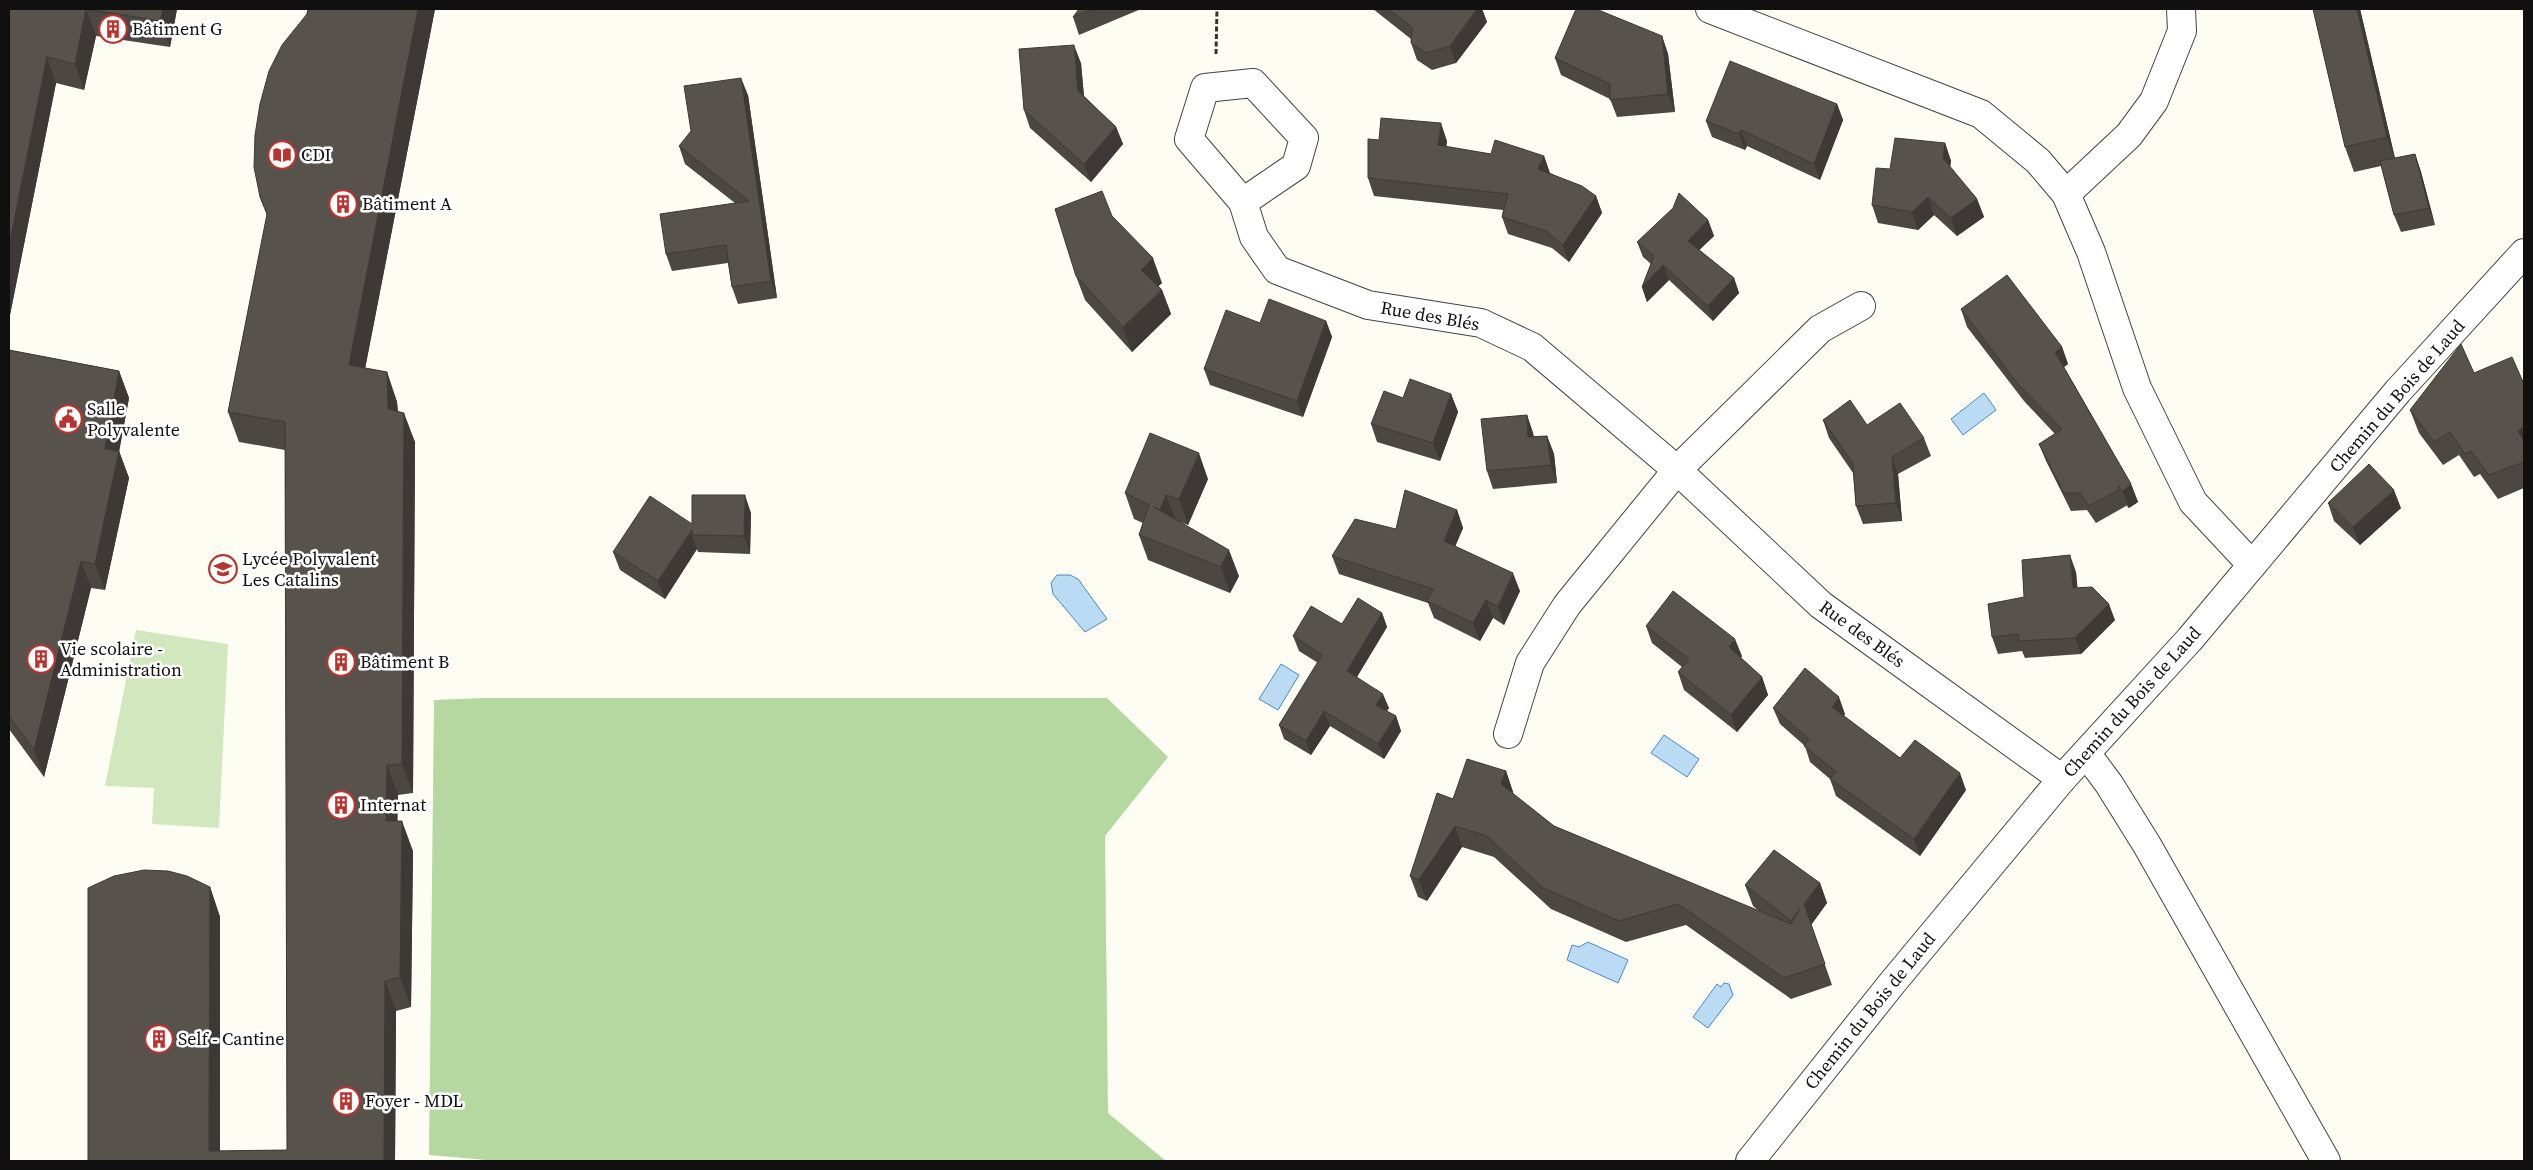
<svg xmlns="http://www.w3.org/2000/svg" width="2533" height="1170" viewBox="0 0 2533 1170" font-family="'Source Serif 4',serif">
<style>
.green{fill:#d1e8bf}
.forest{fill:#b4d89f}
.water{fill:#bbdaf3;stroke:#4789c6}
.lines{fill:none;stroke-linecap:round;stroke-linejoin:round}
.minor-casing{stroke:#434343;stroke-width:30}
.path{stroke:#323232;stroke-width:3;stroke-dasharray:5 2.5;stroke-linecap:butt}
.minor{stroke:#fff;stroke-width:28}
.wall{fill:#4c4742}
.shaded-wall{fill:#3e3936}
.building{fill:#58524d;stroke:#3e3936}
.labels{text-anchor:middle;stroke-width:5;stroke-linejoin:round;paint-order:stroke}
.poi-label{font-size:18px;fill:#101010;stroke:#fff;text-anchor:start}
.street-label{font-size:18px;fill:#101010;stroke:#fff}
</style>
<rect width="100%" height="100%" fill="#fefdf4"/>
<path class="green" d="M136,630L228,644L219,828L152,824L154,788L105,786Z"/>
<path class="forest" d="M483,698H1107L1168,757L1105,836L1108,1113L1166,1161H498L429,1155L434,700Z"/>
<g class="water">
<path d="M1984,393L1996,410L1963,435L1951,419Z"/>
<path d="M1057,575H1070L1078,579L1107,619L1085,632L1053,594L1051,583Z"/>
<path d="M1281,664L1299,675L1278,710L1259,699Z"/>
<path d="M1664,735L1699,759L1687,777L1651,753Z"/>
<path d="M1588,942L1628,960L1618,983L1567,960L1572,945L1579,947Z"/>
<path d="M1724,983L1729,984L1733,995L1708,1028L1693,1017L1717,984L1721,987Z"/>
</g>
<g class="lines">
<defs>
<g id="minor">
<path d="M1710,9L1981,114L2038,161L2066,194L2091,252L2137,388L2193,502L2252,565"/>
<path d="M2066,194L2129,135L2154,101L2182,31L2181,9"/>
<path d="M1243,202L1296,166L1304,138L1253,83L1205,88L1189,139L1243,202L1254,237L1277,270L1368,305L1481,323L1532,347L1677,470L1821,605L2062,779"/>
<path d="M1508,734L1530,663L1567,605L1677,470L1820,329L1861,306"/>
<path d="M2086,753L2109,784L2147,845L2326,1161"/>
<path d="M1750,1161L1893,982L2062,779L2190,639L2398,391L2524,253"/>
</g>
</defs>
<use href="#minor" class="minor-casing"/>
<path class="path" d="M1216,54L1217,9"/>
<use href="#minor" class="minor"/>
</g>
<g class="wall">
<path d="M9,9H177L170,47L96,36L84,90L56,83L9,320Z"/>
<path d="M308,9H435L365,368L387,372L397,402L398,411L415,442L413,793L398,795L397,821L413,851L411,1007L396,1011L395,1161H88L210,887L220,917V1151L287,1150L285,450L239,442L228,412L267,215L260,197Z"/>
<path d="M1079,9H1141L1079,35L1073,17Z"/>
<path d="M1373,9H1482L1487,22L1456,63L1432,70L1417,60L1411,43V39Z"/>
<path d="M2313,9H2360L2395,158L2415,154L2421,172L2435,225L2401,232L2394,215L2381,166L2354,172L2345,147Z"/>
<path d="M1662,36L1668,54L1675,112L1617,117L1610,99L1561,75L1555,58Z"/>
<path d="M1081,63L1084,96L1116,127L1123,144L1091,182L1030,128L1024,110Z"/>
<path d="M748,95L777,298L738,304L732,287L728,263L672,271L666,254L735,203L685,164L679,146Z"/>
<path d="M1837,104L1843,120L1820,180L1747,146L1745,150L1712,137L1706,121Z"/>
<path d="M1379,140L1447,141L1446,147L1491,154L1544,156L1550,173L1596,196L1602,213L1569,262L1552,248L1508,234L1502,217L1503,210L1374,196L1368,178Z"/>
<path d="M1945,143L1951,161L1950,167L1977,199L1984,217L1957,236L1934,215L1918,230L1878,223L1872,205L1890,169Z"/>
<path d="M1112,216L1162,283L1158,286L1162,290L1171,314L1132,352L1085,300L1076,276Z"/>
<path d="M1708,220L1714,236L1699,250L1734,278L1739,293L1713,321L1669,280L1647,302L1642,287L1651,264L1643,257L1637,242Z"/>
<path d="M1961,309L2062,347L2068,364L2064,367L2131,484L2138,502L2129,508L2126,505V506L2096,523L2087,510L2071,511L2046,461L2039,444L2055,434L2024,401L1967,327Z"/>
<path d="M1326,321L1332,337L1303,417L1210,385L1204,369L1260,323Z"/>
<path d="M9,350L119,371L129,398L119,451L129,478L105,590L91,588L44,777L9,729Z"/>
<path d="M2474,373L2524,384V488L2498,499L2480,474L2474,477L2459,455L2443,465L2419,433L2410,410Z"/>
<path d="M1451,394L1458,412L1440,461L1377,442L1371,424Z"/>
<path d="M1527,415L1533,433L1534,437L1547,436L1554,454L1557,483L1493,489L1487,471Z"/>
<path d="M1823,420L1867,425L1924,438L1931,456L1898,474L1902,521L1863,524L1856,506L1853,473L1829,438Z"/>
<path d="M1208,479L1188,525L1180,522L1239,576L1230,593L1148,560L1139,535L1143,523L1134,519L1125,493Z"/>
<path d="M2328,503L2401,508L2360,545L2334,521Z"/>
<path d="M1457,510L1463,528L1455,546L1520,591L1504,625L1493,618L1480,641L1434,618L1428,603L1339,574L1332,556L1396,529Z"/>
<path d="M751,513L750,554L698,552L697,549L665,599L620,570L613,552L692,524Z"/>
<path d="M2076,572L2077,587L2115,620L2081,654L2025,658L2022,651L1998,654L1992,637L2024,597Z"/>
<path d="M1382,613L1387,627L1357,677L1389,708L1386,711L1396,716L1401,731L1384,759L1330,726L1311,755L1284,739L1279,725L1318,663L1299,651L1293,636Z"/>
<path d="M1646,626L1742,656L1741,658L1762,677L1768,695L1737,732L1684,690L1678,672L1682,667L1652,643Z"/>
<path d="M1773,708L1845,714L1844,716L1900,758L1966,790L1920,856L1836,796L1830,779L1810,762L1805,746L1780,724Z"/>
<path d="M1506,771L1513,792V794L1554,826L1760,912L1753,906L1745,885L1820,883L1827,903L1811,925L1832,985L1791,999L1686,925L1626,942L1551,909L1494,857L1462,847L1427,901L1418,897L1410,876L1453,799Z"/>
</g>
<g class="shaded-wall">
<path d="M86,9L96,36L84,90L75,64Z"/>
<path d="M163,9H177L170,47L160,21Z"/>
<path d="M418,9H435L360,395L349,365Z"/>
<path d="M1477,9H1482L1487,22L1456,63L1450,46Z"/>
<path d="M2357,9H2360L2396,163L2387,137Z"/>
<path d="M1662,36L1668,54L1675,112L1668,94Z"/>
<path d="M1074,45L1081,63L1085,109L1078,91Z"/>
<path d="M47,57L56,83L9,320V246Z"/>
<path d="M741,78L748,95L777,298L771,281Z"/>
<path d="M1837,104L1843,120L1820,180L1814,164Z"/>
<path d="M1441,123L1447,141L1444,163L1438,145Z"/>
<path d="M1116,127L1123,144L1091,182L1084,164Z"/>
<path d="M1741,130L1747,146L1745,150L1739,134Z"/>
<path d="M1945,143L1951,161L1949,175L1943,158Z"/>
<path d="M2415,154L2421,172L2435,225L2429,208Z"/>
<path d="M1544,156L1550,174L1538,169Z"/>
<path d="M1596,196L1602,213L1569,262L1563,245Z"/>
<path d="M1928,197L1934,215L1918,230L1912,212Z"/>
<path d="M1977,199L1984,217L1957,236L1951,218Z"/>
<path d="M1708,220L1714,236L1693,256L1688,241Z"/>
<path d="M1153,258L1162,283L1150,294L1141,270Z"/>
<path d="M1663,265L1669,280L1647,302L1642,287Z"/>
<path d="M1734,278L1739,293L1713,321L1708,306Z"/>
<path d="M1162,290L1171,314L1132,352L1123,327Z"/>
<path d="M1326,321L1332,337L1303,417L1297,401Z"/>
<path d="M2062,347L2068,364L2061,369L2055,352Z"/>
<path d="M119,371L129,398L117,463L119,451L129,478L105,590L95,564L105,449Z"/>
<path d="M387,372L397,402L399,439L388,409Z"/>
<path d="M1451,394L1458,412L1440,461L1433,443Z"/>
<path d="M404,413L415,442L413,793L402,764Z"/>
<path d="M1527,415L1533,433L1535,455L1528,437Z"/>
<path d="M2524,427V450L2518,431Z"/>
<path d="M1547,436L1554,454L1557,483L1551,465Z"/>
<path d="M1199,453L1208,479L1188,525L1179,499Z"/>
<path d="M1892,457L1898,474L1902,521L1896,503Z"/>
<path d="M2131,484L2138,502L2129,508L2123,491Z"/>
<path d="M2394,490L2401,508L2360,545L2353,527Z"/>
<path d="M745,495L751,513L750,554L744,536Z"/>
<path d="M1166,495L1176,521L1169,535L1160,510Z"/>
<path d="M1457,510L1463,528L1450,559L1444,541Z"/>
<path d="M692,530V535L697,549L665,599L658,581Z"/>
<path d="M1229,550L1239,576L1230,593L1221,567Z"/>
<path d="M2070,555L2076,572L2079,604L2073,588Z"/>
<path d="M81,561L91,588L44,777L34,750Z"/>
<path d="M1513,573L1520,591L1504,625L1498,607Z"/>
<path d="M1486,600L1493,618L1480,641L1473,623Z"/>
<path d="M2109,604L2115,620L2081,654L2075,638Z"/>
<path d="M1382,613L1387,627L1352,685L1347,671Z"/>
<path d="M1735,639L1742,656L1736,665L1729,647Z"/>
<path d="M1762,677L1768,695L1737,732L1731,715Z"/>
<path d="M1383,694L1389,708L1381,720L1376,705Z"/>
<path d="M1839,697L1845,714L1838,724L1832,707Z"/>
<path d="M1324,711L1330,726L1311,755L1306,741Z"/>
<path d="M1396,716L1401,731L1384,759L1378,744Z"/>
<path d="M387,765L398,795L397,850L386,821Z"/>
<path d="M1506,771L1513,792L1509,805L1501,784Z"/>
<path d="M1960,773L1966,790L1920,856L1914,839Z"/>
<path d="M402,821L413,851L411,1007L400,977Z"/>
<path d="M1455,826L1462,847L1427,901L1419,880Z"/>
<path d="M1820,883L1827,903L1811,925L1832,985L1804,904Z"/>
<path d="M210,887L220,917V1161L209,1151Z"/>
<path d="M385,981L396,1011L395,1161H384Z"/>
</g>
<g class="building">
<path d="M9,9H163L160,21L86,9L75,64L47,57L9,246Z"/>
<path d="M308,9H418L349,365L387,372L388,409L404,413L402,764L387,765L386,821H402L400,977L385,981L384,1161H88V888L114,876L144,870L168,871L187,876L210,887L209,1151L287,1150L285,422L228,412L267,214L260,197L254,167L255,135L260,104L269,71L282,45L307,14Z"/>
<path d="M1079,9H1093L1073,17Z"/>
<path d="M1388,9H1477L1450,46L1426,53L1411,43L1412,27Z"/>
<path d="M1576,9H1596L1662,36L1668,94L1610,100V84L1555,58Z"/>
<path d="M2313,9H2357L2387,137L2345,147Z"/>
<path d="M1074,45L1078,91L1116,127L1084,164L1024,110L1019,49Z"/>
<path d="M1730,61L1837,104L1814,164L1741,130L1739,134L1706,121Z"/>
<path d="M741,78L771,281L732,287L726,245L666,254L660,214L749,201L679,146L691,131L684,86Z"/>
<path d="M1381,118L1441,123L1438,145L1491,154L1495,140L1544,156L1538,169L1582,186L1596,196L1563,245L1546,231L1502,217L1508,194L1368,178V139L1379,140Z"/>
<path d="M1895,138L1945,143L1943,158L1977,199L1951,218L1928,197L1912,212L1872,205L1876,168L1890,169Z"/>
<path d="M2415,154L2429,208L2394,215L2380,161Z"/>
<path d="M1102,191L1112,216L1153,258L1141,270L1162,290L1123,327L1076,276L1055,209Z"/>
<path d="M1679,193L1708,220L1688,241L1734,278L1708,306L1663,265L1642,287L1654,256L1637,242L1673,208Z"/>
<path d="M2007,275L2062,347L2055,352L2131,484L2123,491L2118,486L2120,489L2089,506L2080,493H2064L2039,444L2062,429L2017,383L1961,309Z"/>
<path d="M1269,299L1326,321L1297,401L1204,369L1226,310L1260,323Z"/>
<path d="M2461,344L2474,373L2512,357L2524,384V427L2518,431L2524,441V462L2489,475L2471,451L2465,454L2450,432L2434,442L2410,410Z"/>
<path d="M9,350L119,371L105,449L119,451L95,564L81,561L34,750L9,716Z"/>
<path d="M1410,379L1451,394L1433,443L1371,424L1384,391L1403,398Z"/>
<path d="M1850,400L1867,425L1900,403L1924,438L1892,457L1896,503L1856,506L1853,464L1823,420Z"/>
<path d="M1527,415L1528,437L1547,436L1551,465L1487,471L1481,419Z"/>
<path d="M1150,433L1199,453L1179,499L1166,495L1160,510L1154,507L1229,550L1221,567L1139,535L1149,505L1125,493Z"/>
<path d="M2369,464L2394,490L2353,527L2328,503Z"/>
<path d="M1405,490L1457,510L1444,541L1513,573L1498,607L1486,600L1473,623L1427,601L1433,589L1332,556L1355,519L1396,529Z"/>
<path d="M692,495H745L744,536L692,535V530L658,581L613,552L650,496L692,524Z"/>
<path d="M2070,555L2073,588L2092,587L2109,604L2075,638L2019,641L2018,634L1992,637L1988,604L2024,597L2022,560Z"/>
<path d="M1673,591L1735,639L1729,647L1762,677L1731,715L1678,672L1689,659L1646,626Z"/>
<path d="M1358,598L1382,613L1347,671L1383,694L1376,705L1396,716L1378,744L1324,711L1306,741L1279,725L1322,655L1293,636L1311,606L1342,624Z"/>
<path d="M1805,668L1839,697L1832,707L1900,758L1915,740L1960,773L1914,839L1830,779L1836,772L1804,746L1809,739L1773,708Z"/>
<path d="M1467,759L1506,771L1501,784L1554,826L1791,924L1800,909L1791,921L1745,885L1774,850L1820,883L1804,904L1825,964L1784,978L1678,904L1619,921L1543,888L1487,836L1455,826L1419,880L1410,876L1437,793L1453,799Z"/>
</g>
<defs>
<symbol id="building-ring" viewBox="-11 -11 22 22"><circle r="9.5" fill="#fff" stroke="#b9342f" stroke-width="1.5"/><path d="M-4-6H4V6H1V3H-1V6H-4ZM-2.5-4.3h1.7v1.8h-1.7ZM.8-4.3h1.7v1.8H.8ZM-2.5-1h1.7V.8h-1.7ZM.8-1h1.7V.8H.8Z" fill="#b9342f"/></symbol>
<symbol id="library-ring" viewBox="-11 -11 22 22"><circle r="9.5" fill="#fff" stroke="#b9342f" stroke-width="1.5"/><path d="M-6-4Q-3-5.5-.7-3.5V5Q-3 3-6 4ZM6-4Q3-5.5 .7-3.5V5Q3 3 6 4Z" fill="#b9342f"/></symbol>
<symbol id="civic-ring" viewBox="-11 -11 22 22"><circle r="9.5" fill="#fff" stroke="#b9342f" stroke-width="1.5"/><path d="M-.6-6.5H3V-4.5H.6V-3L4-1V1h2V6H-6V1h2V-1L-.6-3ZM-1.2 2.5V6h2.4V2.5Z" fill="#b9342f"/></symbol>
<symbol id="school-ring" viewBox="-11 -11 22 22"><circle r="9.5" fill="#fff" stroke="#b9342f" stroke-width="1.5"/><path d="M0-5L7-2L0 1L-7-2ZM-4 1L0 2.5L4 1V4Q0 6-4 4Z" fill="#b9342f"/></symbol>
</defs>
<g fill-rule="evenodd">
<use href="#building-ring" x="97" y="13" width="32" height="32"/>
<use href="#library-ring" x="266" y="139" width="32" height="32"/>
<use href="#building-ring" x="327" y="188" width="32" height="32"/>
<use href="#civic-ring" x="52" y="403" width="32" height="32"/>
<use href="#school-ring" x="207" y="553" width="32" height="32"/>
<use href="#building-ring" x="25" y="643" width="32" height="32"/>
<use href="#building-ring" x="325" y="646" width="32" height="32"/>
<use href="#building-ring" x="325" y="789" width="32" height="32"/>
<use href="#building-ring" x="143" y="1023" width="32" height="32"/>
<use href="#building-ring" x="330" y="1085" width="32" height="32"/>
</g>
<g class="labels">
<g class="poi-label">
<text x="132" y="35">Bâtiment G</text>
<text x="301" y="161">CDI</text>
<text x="362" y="210">Bâtiment A</text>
<text x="87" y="415">Salle<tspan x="87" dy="21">Polyvalente</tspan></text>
<text x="242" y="565">Lycée Polyvalent<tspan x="242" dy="21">Les Catalins</tspan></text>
<text x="60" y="655">Vie scolaire -<tspan x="60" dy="21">Administration</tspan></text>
<text x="360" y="668">Bâtiment B</text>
<text x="360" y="811">Internat</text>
<text x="178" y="1045">Self - Cantine</text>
<text x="365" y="1107">Foyer - MDL</text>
</g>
<g class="street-label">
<text transform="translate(1430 316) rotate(10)" y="6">Rue des Blés</text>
<text transform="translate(2397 396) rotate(-49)" y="6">Chemin du Bois de Laud</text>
<text transform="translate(1862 634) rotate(36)" y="6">Rue des Blés</text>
<text transform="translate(2132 702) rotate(-48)" y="6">Chemin du Bois de Laud</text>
<text transform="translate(1870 1011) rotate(-51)" y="6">Chemin du Bois de Laud</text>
</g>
</g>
<rect width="2533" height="1170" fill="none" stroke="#101010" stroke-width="20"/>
</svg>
